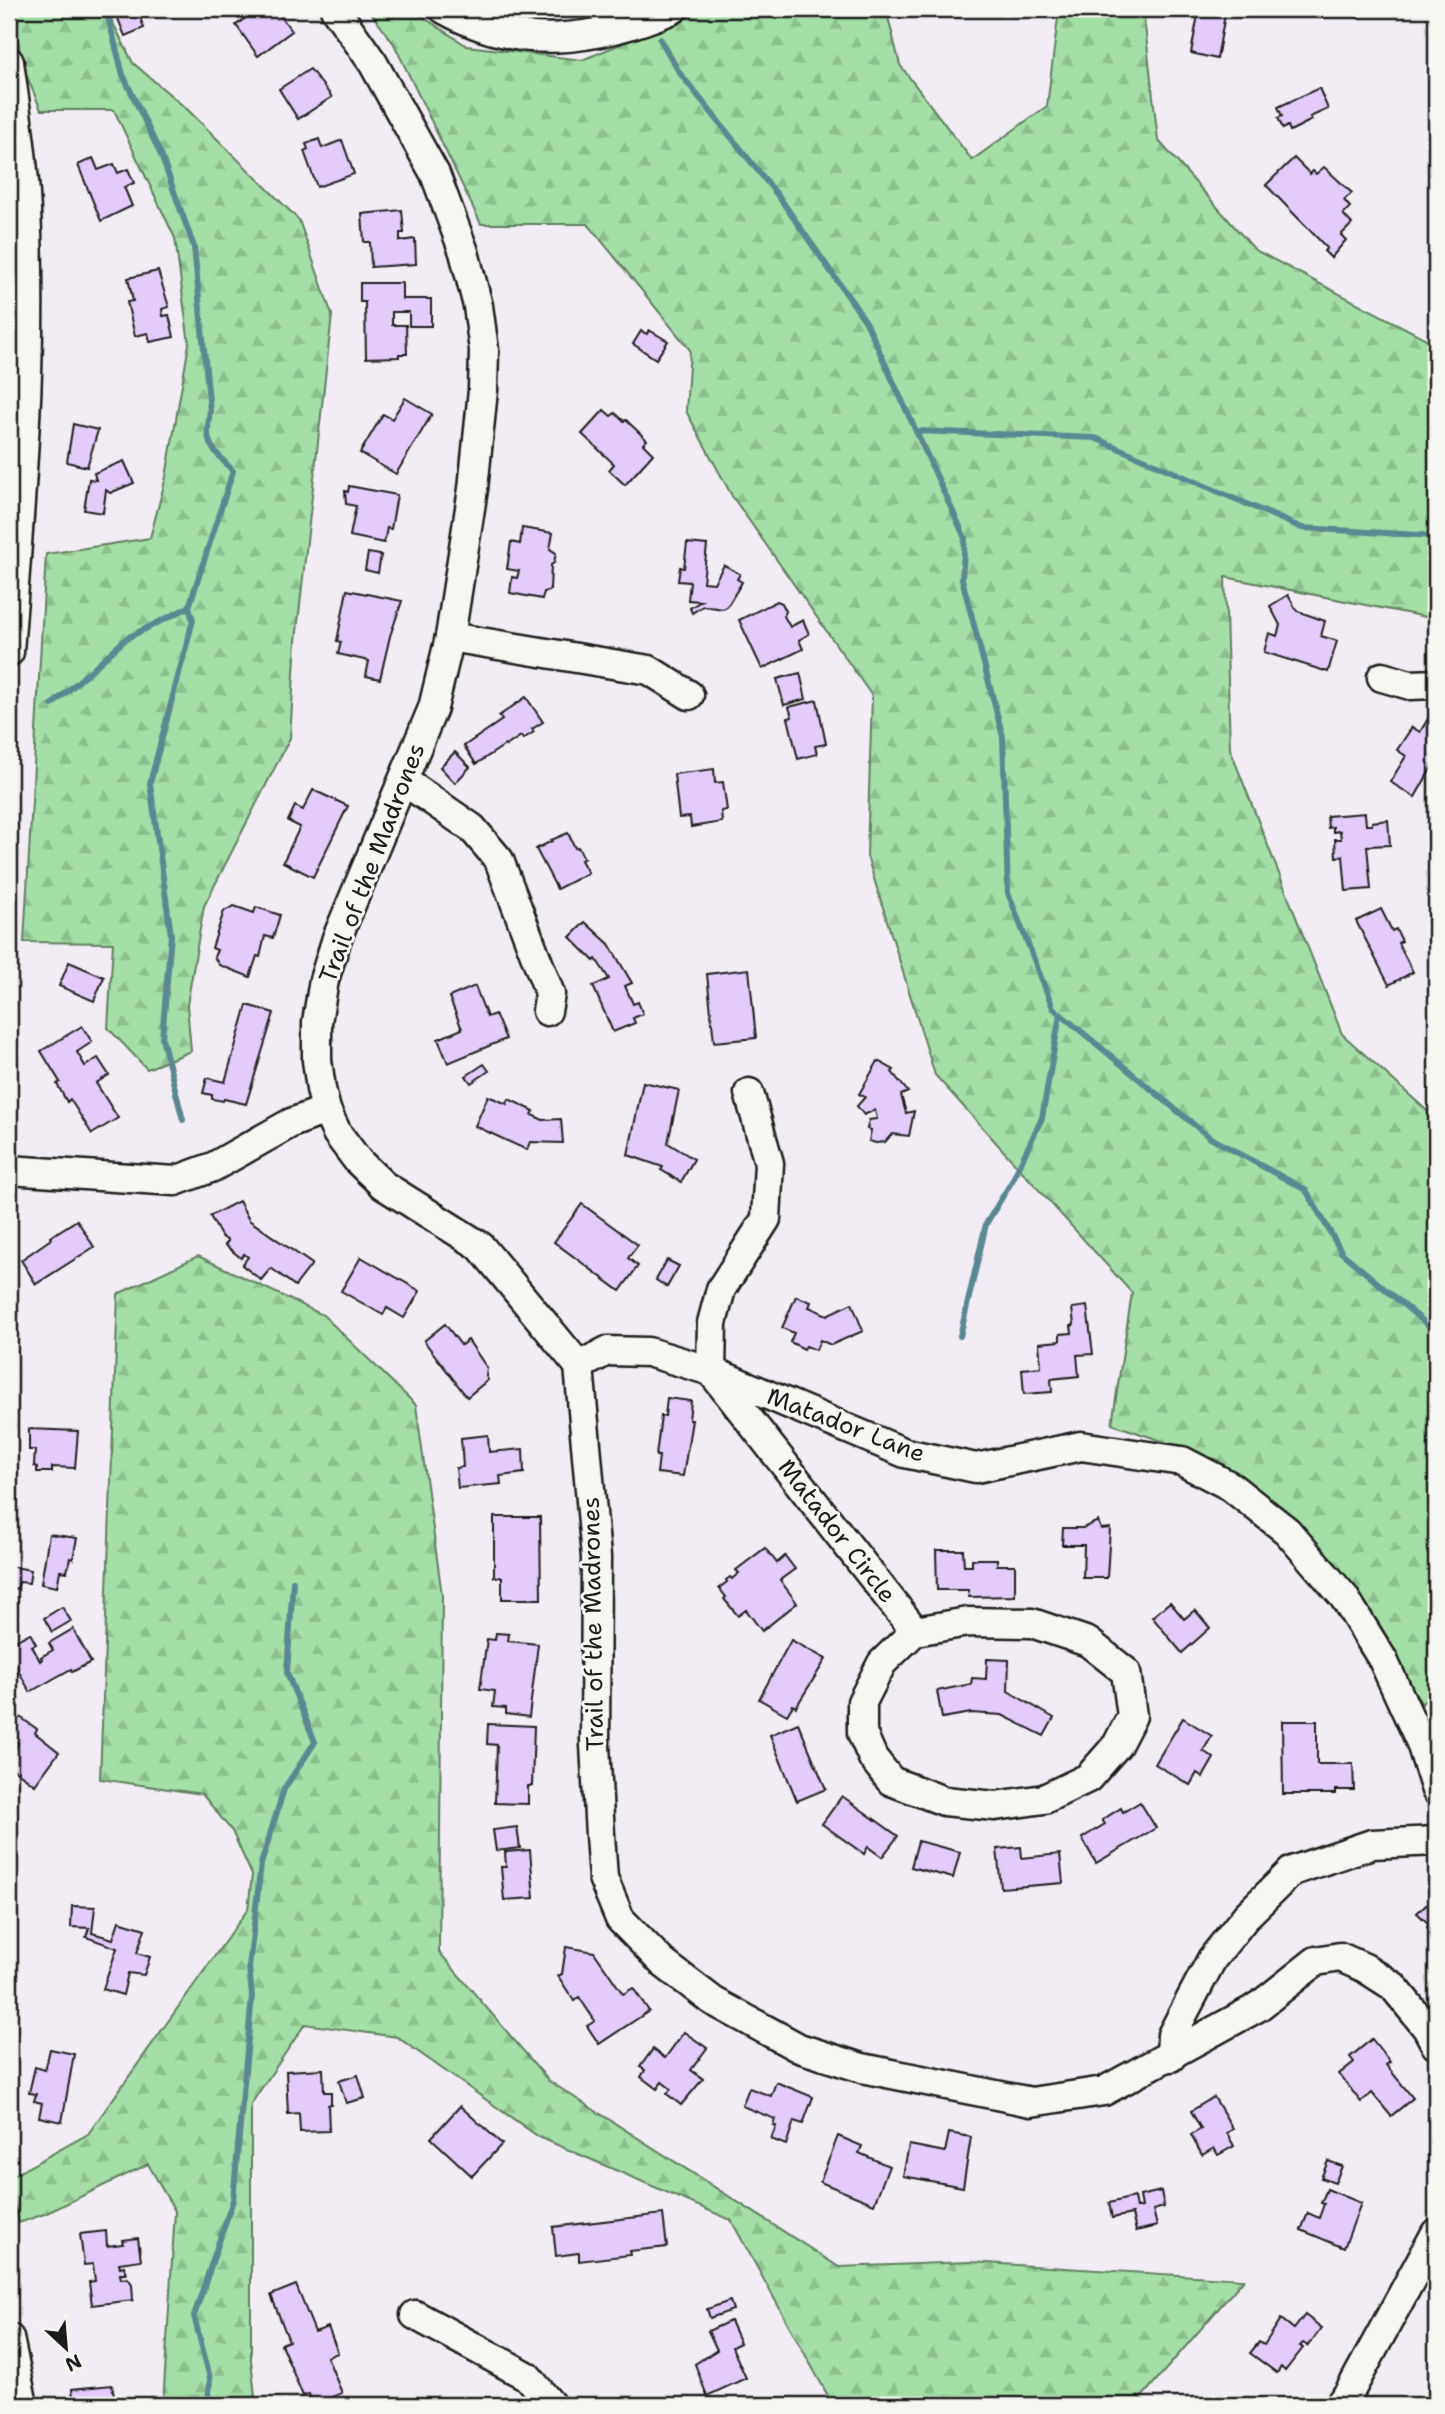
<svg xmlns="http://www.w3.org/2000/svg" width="1445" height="2414" viewBox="0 0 1445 2414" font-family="'Shantell Sans',sans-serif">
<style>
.forest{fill:url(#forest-firs);stroke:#607e61;stroke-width:2}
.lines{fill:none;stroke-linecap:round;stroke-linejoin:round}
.stream{stroke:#5a8892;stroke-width:6}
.building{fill:#e3cbfb;stroke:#1c1c1c;stroke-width:2}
.minor-casing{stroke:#1c1c1c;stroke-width:33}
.minor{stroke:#f6f6f2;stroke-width:28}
.labels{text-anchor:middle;stroke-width:6;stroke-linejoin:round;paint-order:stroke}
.street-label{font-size:24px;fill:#1c1c1c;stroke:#f6f6f2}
</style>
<defs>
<pattern id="forest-firs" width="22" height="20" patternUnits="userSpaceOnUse" patternTransform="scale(1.75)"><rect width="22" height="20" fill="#a3dfa6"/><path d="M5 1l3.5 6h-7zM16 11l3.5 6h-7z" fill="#8cbf8e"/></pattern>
</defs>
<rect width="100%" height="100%" fill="#f2edf4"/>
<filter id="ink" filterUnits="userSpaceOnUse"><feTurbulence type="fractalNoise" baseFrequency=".0143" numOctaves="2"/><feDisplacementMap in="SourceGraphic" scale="14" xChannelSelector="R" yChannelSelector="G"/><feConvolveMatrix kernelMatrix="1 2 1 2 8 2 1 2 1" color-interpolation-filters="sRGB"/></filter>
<g filter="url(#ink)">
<g class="forest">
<path d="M13,9H117L111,19L133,63L188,110L299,220L332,315L296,641L290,738L204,906L187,1005L191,1051L147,1069L108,1028L113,943L24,942L46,554L150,538L166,477L189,344L175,238L114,110H41L22,65Z"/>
<path d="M368,9H411L467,46L582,60L707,9H886L900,65L972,160L1047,106L1059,9H1143L1158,140L1255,250L1436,344V619L1225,577L1230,749L1342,1034L1436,1119V1686L1422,1704L1340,1570L1218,1460L1112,1424L1132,1293L935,1075L867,856L872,696L732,496L686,411L690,350L588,224H481L394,44Z"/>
<path d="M198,1256L323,1315L416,1405L442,1595L439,1952L549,2081L839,2267L969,2262L1244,2279L1135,2405H833L731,2220L539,2137L397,2037L305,2024L251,2104V2360L256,2405H163L175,2211L148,2164L47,2213L19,2223L9,2178L88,2134L248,1909L252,1875L232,1831L202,1794L100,1779L118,1294Z"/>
</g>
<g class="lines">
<g class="stream">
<path d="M660,39L679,72L779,197L866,322L965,538L962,579L1003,737L1008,893L1053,1008L1209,1137L1306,1190L1342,1253L1436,1332"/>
<path d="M916,431L1095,438L1302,528L1436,536"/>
<path d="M52,705L127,638L189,607L233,471C210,446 204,445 210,411L194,247L161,155L123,75L106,9"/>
<path d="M183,1120L162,1038L171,935L150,783L193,620L189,607"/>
<path d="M960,1336L986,1224L1012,1181L1042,1118L1060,1014"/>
<path d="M208,2405L210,2378L194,2316L233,2200L252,1996L249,1967L261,1864L284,1789L315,1742L287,1673L293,1581"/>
</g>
</g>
<g class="building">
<path d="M137,9L144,28L125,36L117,16Z"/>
<path d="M258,9H275L292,31L258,56L236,25Z"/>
<path d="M1199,9H1226L1217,59L1191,53Z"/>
<path d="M310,69L332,97L298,119L279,89Z"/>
<path d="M1319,88L1328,109L1310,117L1312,120L1290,131L1288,126L1283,129L1278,118L1282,116L1278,107Z"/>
<path d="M319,139L322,148L342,140L354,174L317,187L304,151L308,149L306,144Z"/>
<path d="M93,158L98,170L114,164L118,173L128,169L134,183L124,187L132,206L101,221L78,165Z"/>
<path d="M1294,158L1310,174L1313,171L1316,174L1324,167L1352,193L1344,200L1350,207L1343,214L1352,224L1341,235L1346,240L1331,258L1324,251L1327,248L1266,185Z"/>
<path d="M402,210L404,233H400V241L415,239L416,264L371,267L370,242H364L362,214Z"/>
<path d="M158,271L169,307L162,309L163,316L169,315L174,337L150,342L148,333L135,336L127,302L133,301L128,278Z"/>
<path d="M360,283H402V299H431V326H409V312H392V325H406L407,354H399V357L366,358L365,302H360Z"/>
<path d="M649,330L668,341L656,359L633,344L641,331L647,334Z"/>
<path d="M405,398L432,414L396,474L360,453L383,414L392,419Z"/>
<path d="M604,410L611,416L615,413L624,421L626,420L647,440L643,444L653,454L625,485L609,470L614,464L582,434Z"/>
<path d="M73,424L98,430L87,467L67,462Z"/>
<path d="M124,461L134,483L110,493L106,490L103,513L84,510L89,479L96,480L94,473Z"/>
<path d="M349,486L397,495L391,529L387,528L384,543L350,536L356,506L346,504L345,491L348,492Z"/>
<path d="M522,528L553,533L550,549L556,553L554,563L551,565L550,590L544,592L542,599L510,593L512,577L517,578L519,571L507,569L511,542L520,544Z"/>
<path d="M687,543L707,545L703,582L714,583L724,565L740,574L737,579L742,582L727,607L723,609L703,606L692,613L690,608L701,601L688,600L690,582L678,581L680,567L684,568Z"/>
<path d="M368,553L381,555L378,573L365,570Z"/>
<path d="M347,590L402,601L390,636L380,679L366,676L369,661L338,654L341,642L337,641Z"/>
<path d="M1288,595L1297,611L1325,621L1321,636L1337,641L1328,672L1264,652L1269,633L1277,636L1280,625L1270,606Z"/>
<path d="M777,601L782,603L786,611L784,616L790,627L803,620L809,634L799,640L803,649L762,669L739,620Z"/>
<path d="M800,673L806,699L784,705L777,679Z"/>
<path d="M526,697L543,722L532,729L534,732L523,739L521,736L506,746L505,745L476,764L464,746L502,720L499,716Z"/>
<path d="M817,700L826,744L815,746L817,754L798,759L788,718L792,717L789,707Z"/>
<path d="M1428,719L1436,724V760L1415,797L1390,782L1406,756L1397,750L1412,727L1420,732Z"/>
<path d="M455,752L470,767L455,783L440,767Z"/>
<path d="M714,769L715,783L723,782L727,810L721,811L722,822L691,827L690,817L679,818L674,774Z"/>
<path d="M313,790L348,806L313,877L283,862L300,827L288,821L295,806L303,810Z"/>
<path d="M1365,813L1366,825H1372V822L1388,820L1390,845L1367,846L1371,889L1346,891L1343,856L1336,857L1335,839H1341L1340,831L1333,832V827L1328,828L1327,816Z"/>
<path d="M568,833L575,848L578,847L584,858L581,860L588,873L557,889L536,849L552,841L551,840Z"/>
<path d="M234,906L254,913L256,907L280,915L273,938L265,936L260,957L257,956L250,977L219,965L214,957L217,950L212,948L224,911Z"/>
<path d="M1381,909L1392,931L1396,929L1402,941L1398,943L1413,972L1389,985L1356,921Z"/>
<path d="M585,922L609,944L632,983L625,986L633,1004L638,1002L643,1014L633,1018L635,1023L613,1032L593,986L609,979L596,959L594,961L570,937Z"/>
<path d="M69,962L104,977L94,1001L59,986Z"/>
<path d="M749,969L756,1038L714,1042L707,974Z"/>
<path d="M475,986L487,1017L495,1014L506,1039L448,1063L438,1039L462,1029L449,997Z"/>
<path d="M247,1005L274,1013L246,1104L224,1099L223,1101L212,1099V1095L203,1093L207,1078L225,1082Z"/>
<path d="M82,1026L92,1042L77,1052L85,1066L98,1058L109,1075L96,1083L118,1118L92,1134L70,1099L67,1102L57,1084L60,1082L41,1051Z"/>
<path d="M878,1061L894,1070L892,1072L908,1092L901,1095L906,1113L914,1111L909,1136L892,1134L885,1142L876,1143L869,1141L871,1130L867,1129L869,1120L877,1119L875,1110L864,1115L857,1106L865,1097L859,1094Z"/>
<path d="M484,1064L489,1071L471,1083L466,1076Z"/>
<path d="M643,1082L679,1090L668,1143L694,1159L681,1182L661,1170L663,1167L628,1155Z"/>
<path d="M488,1096L507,1104L509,1099L534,1111L532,1115L543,1120L561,1119L563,1143L530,1142L527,1150L475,1126Z"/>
<path d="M239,1201L249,1220L312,1264L295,1286L271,1268L261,1280L242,1265L248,1257L244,1254L241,1258L225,1245L228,1241L221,1236L210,1216Z"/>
<path d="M582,1204L638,1245L628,1258L638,1266L620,1291L554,1242Z"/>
<path d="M77,1220L94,1247L36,1284L21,1260L51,1239L50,1237Z"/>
<path d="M361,1257L420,1291L404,1318L387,1308L383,1315L341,1291Z"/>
<path d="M667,1260L679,1266L667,1287L656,1280Z"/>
<path d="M796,1296L811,1302L809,1307L827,1315L852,1303L863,1331L831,1345L820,1340L816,1350L806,1346L804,1349L790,1342L794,1333L782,1328Z"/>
<path d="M1087,1306L1093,1354L1077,1355L1079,1376L1051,1379L1052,1392L1024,1394L1022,1369L1041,1367L1039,1343L1060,1341V1334L1072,1333L1071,1326L1074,1325L1072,1308Z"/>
<path d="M445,1324L461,1345L468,1340L487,1368L486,1376L488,1380L467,1397L424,1341Z"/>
<path d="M667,1398L691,1401L689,1420H692L683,1476L657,1473L659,1456H656L661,1416H665Z"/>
<path d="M29,1429L78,1431L75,1468L52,1467V1472H37V1467L34,1466L35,1450H29Z"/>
<path d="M488,1435L489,1452L523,1449L524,1473L500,1476L501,1484L458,1488L456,1468L463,1467L461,1438Z"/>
<path d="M494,1517H540L541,1599H502V1577H494Z"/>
<path d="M1098,1521L1101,1529L1110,1528L1107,1578H1083L1084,1545H1062L1063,1528H1083Z"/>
<path d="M49,1534L77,1538L73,1559L70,1558L67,1572L60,1571L57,1587L41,1584Z"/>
<path d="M765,1548L777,1563L785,1556L795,1569L780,1580L797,1603L762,1631L746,1610L738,1616L724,1599L726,1597L719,1588L727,1582L726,1580L730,1577L732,1579L739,1573L736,1570Z"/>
<path d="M936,1550H963L964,1566H972V1559H997V1565H1015V1596L969,1597L968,1590H937Z"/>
<path d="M9,1566L31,1570L29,1583L19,1582L17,1589L9,1587Z"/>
<path d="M1170,1602L1184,1619L1195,1610L1210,1628L1182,1653L1152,1617Z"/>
<path d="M62,1607L71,1621L52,1632L44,1618Z"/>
<path d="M73,1629L91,1662L72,1672L71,1669L30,1692L9,1653V1644L30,1633L36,1644L32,1646L40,1661L42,1659L41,1657L53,1650L49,1643Z"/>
<path d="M496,1633L509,1634L508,1641L538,1644L529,1717L506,1714V1708L493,1707L495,1691L480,1689L487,1639L495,1640Z"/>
<path d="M791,1640L826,1659L796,1707L793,1705L787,1715L759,1699Z"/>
<path d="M987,1659L1009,1660L1008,1691L1054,1718L1044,1736L1002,1715L971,1713L942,1718L937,1691L971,1684L972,1678L986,1679Z"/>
<path d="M20,1717L37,1729L35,1733L59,1752L35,1785L9,1766V1761L18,1743L9,1736V1733Z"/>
<path d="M1183,1718L1212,1736L1203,1751L1214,1758L1203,1777L1197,1773L1190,1785L1155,1764Z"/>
<path d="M1282,1721H1317V1764H1353L1354,1790H1335V1794H1283Z"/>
<path d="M798,1723L826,1789L797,1801L770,1735Z"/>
<path d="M488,1724L534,1726L532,1786H528V1804L495,1803L497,1745L487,1744Z"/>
<path d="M842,1796L898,1836L882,1857L868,1847L864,1854L822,1824Z"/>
<path d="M1140,1802L1156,1828L1096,1863L1082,1838L1105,1824L1102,1820L1121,1808L1123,1812Z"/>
<path d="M517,1827L520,1848L496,1851L493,1830Z"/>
<path d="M918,1841L960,1852L953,1878L911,1867Z"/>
<path d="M1021,1847L1022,1858L1060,1854L1063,1883L1001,1888L997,1849Z"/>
<path d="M530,1850L534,1898L504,1900L501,1867H506L505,1852Z"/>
<path d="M1436,1898V1935L1427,1927L1429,1924L1417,1913L1426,1904L1429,1906Z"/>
<path d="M72,1906L95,1907L92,1933L113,1939L119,1921L145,1929L137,1953L150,1957L144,1975L128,1973L123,1995L103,1989L117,1948L86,1937L89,1928L71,1927Z"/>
<path d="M566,1947L594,1952L623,1994L633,1988L649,2011L599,2044L587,2026L595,2021L579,1997L574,2001L558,1976L562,1974Z"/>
<path d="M684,2032L707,2048L691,2070L703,2079L681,2105L667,2094L671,2089L662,2082L657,2089L641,2077L645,2070L640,2067L653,2049L665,2058Z"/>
<path d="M1372,2039L1390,2062L1386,2065L1413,2098L1391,2116L1372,2093L1361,2102L1339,2074L1354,2062L1350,2057Z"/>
<path d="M50,2049L74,2054L62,2122L39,2117L42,2103L34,2101L36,2094L29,2093L35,2067L45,2070Z"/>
<path d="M323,2069L324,2092H331V2104L328,2105L329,2131L300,2132L299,2113L288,2114L286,2071Z"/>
<path d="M358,2075L365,2098L346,2103L339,2081Z"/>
<path d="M776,2082L813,2097L803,2124L794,2121L786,2145L771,2139L776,2126L773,2125L775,2119L742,2106L749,2088L771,2096Z"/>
<path d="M1214,2097L1233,2129L1227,2133L1234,2146L1218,2155L1214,2148L1202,2155L1191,2135L1201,2129L1191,2111Z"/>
<path d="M460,2106L502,2144L472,2176L431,2138Z"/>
<path d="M949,2133L971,2137L963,2187L903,2176L909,2145L945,2152Z"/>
<path d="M838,2136L862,2146L859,2153L889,2166L874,2204L820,2182Z"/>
<path d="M1328,2161L1342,2166L1335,2183L1321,2178Z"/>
<path d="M1327,2189L1361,2203L1344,2248L1301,2230L1308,2213L1319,2218L1324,2204L1321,2203Z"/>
<path d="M1161,2191L1164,2207L1153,2210L1157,2226L1136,2231L1132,2214L1112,2218L1109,2203L1134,2197L1136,2208L1142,2207L1140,2196Z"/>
<path d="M663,2214L667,2247L629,2251L630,2255L579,2261V2253L556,2256L553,2227Z"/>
<path d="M106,2231L107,2246L123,2244L122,2240L138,2238L141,2260L119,2263L120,2267L124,2266L126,2274H120L121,2279L128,2278L132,2284L133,2300L92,2305L89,2282L95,2281L93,2264L84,2265L80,2234Z"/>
<path d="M296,2285L315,2332L328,2327L338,2353L327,2357L342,2393L313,2405L309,2394L303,2396L281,2344L289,2341L271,2295Z"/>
<path d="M730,2301L733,2310L710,2318L707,2309Z"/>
<path d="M1305,2315L1322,2328L1308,2346L1303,2343L1300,2346L1303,2348L1285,2371L1281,2367L1277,2373L1250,2353L1259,2342L1264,2345L1281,2319L1294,2329Z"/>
<path d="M730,2321L740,2343L732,2347L746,2378L707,2396L695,2364L717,2350L708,2331Z"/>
<path d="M112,2385L116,2405H74L72,2389Z"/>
</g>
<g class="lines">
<defs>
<g id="minor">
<path d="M335,9L373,63L435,174L464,252L478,306L484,350L483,390L473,489L450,637L433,708L337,938L324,980L317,1022V1060L321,1089L326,1110L337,1133L358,1161L383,1185L480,1246L579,1366L596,1557L595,1745L600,1835L603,1878L620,1919L663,1963L713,2001L799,2048L862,2068L1031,2102L1104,2091L1258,2007L1316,1961L1340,1957L1365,1968L1393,1986L1427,2028L1436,2045"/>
<path d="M444,9C520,53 596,41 673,9"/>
<path d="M9,62C15,106 22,150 25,194C35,347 20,500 9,652"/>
<path d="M450,637L649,670L689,695"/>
<path d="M1382,677L1410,685L1436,684"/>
<path d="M404,781L472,828L499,860L550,994L547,1011"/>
<path d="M749,1093L769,1163L766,1219L721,1289L712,1323L711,1371L905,1453L976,1468L1081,1446L1182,1461L1230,1486L1287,1531L1344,1597L1383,1660L1421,1743L1436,1790"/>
<path d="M9,1170L175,1181L213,1167L291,1123L326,1110"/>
<path d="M579,1366L607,1351L648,1352L711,1371L915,1631"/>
<path d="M968,1622L1032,1623L1088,1642L1126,1672L1132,1716L1117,1745L1088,1778L1044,1799L995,1806L944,1801L891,1781L873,1758L862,1733V1702L882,1663L915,1631Z"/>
<path d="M1171,2057L1172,2035L1212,1959L1247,1915L1292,1871L1372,1844L1436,1841"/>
<path d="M415,2315L527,2376L551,2405"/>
<path d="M9,2338L23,2405"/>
<path d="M1339,2405L1349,2393L1436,2233"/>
</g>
</defs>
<use href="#minor" class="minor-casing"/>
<use href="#minor" class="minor"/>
</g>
</g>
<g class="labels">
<g class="street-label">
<text transform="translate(372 863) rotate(-69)" y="8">Trail of the Madrones</text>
<text transform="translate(846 1425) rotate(21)" y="8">Matador Lane</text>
<text transform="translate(837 1531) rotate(52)" y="8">Matador Circle</text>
<text transform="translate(593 1624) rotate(-91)" y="8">Trail of the Madrones</text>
</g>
</g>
<rect width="1445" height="2414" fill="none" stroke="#f6f6f2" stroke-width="35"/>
<rect x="18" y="18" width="1410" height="2379" fill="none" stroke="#1c1c1c" stroke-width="2.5" filter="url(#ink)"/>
<g transform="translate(66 2348) rotate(154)" stroke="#f6f6f2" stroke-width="5" paint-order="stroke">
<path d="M0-5L12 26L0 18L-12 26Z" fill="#1c1c1c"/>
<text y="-10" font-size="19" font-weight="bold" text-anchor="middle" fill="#1c1c1c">N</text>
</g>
</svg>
